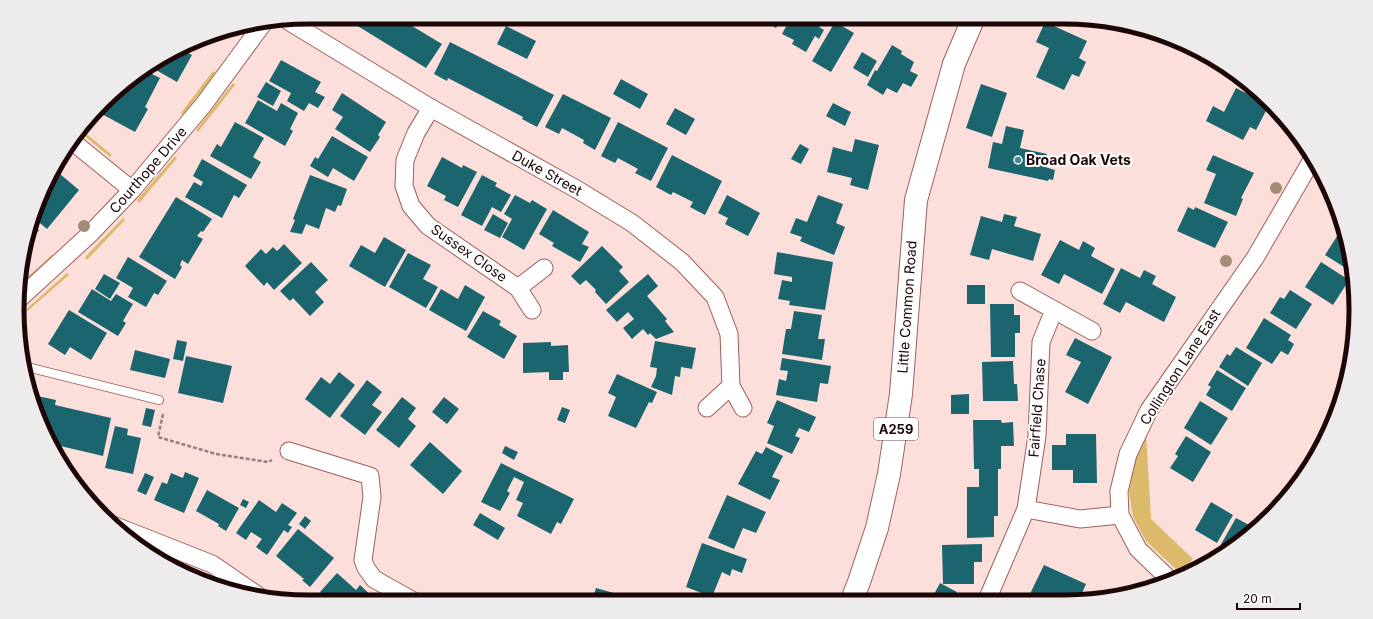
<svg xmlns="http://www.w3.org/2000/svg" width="1373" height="619" viewBox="0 0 1373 619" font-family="Inter,sans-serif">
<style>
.green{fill:#ddb96b}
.building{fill:#1b666e}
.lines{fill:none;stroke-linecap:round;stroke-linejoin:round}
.service-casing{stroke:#9e605a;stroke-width:10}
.minor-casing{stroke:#9e605a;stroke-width:19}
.trunk-casing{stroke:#9e605a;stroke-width:24}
.path{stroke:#997e7c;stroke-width:2.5;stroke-dasharray:4 2;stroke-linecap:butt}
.service{stroke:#fff;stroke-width:8}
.minor{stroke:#fff;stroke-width:17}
.trunk{stroke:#fff;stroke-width:22}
.tree{fill:#a28c75}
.poi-dot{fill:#448b93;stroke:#fff;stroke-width:1.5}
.labels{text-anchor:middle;stroke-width:4;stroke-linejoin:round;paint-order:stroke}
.shield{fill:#fff;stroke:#615151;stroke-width:1}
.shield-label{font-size:13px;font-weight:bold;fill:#1d0606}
.poi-label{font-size:14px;font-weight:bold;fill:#1d0606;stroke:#fff;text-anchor:start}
.street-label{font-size:14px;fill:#1d0606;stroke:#fff}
.rim{fill:none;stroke:#1d0606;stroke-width:5}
</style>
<rect width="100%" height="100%" fill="#fcdedb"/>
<g class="green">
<path d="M213,71L216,73L183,115L181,113Z"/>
<path d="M233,83L235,85L198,132L196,130Z"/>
<path d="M83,131L112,155L110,157L81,133Z"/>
<path d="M175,156L177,158L139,203L137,200Z"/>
<path d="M123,218L125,220L87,260L85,257Z"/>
<path d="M52,255L55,257L27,281L25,279Z"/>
<path d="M67,273L69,275L24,314L23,312Z"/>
<path d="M1146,434L1151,519L1193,559L1181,574L1146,541L1133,517L1129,493L1135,456Z"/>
</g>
<g class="building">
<path d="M343,17H397L442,44L426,68Z"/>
<path d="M762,17H783L776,28L761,19Z"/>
<path d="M791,17H825L819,27L824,30L819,39L815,36L806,52L792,44L794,40L782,34Z"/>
<path d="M835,22L854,33L831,72L812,61Z"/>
<path d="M1045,22L1087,41L1079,58L1086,62L1079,77L1072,74L1064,90L1036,77L1049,48L1036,42Z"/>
<path d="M506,26L536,41L527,59L497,44Z"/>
<path d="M206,37L202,44L196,41Z"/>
<path d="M450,42L554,95L537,127L522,119L523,117L448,78L447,81L434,74Z"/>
<path d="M892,45L902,51L901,54L914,62L910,71L918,75L911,87L903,83L897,93L887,88L883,95L867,85L875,70L877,71Z"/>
<path d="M180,49L192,55L177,82L149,66L163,56Z"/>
<path d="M862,52L877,61L868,77L853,68Z"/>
<path d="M281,60L321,82L315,92L325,97L318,108L309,103L304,111L287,101L291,93L269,81Z"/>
<path d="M144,70L160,78L145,107L148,109L135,132L98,112L113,93L119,96L122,92L117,89Z"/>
<path d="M621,79L648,94L640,109L613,94Z"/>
<path d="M266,82L281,91L273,106L257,97Z"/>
<path d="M981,84L1007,93L992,137L966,128Z"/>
<path d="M1236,88L1269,105L1256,130L1250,127L1243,140L1206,121L1213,106L1224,112Z"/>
<path d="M342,93L386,122L378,135L380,137L370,152L335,129L343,117L332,110Z"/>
<path d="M563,94L611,118L595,150L583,143L584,140L562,128L559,134L545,127Z"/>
<path d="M258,100L277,111L281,103L298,113L290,129L293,131L285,146L245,123Z"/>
<path d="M833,103L851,112L845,126L826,116Z"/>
<path d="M675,108L695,119L686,135L666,124Z"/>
<path d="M235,122L264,138L253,157L261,162L251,179L210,156L217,144L221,147Z"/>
<path d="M618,122L668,148L651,181L635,173L638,169L629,164L618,158L615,163L601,156Z"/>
<path d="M1006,126L1024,130L1020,148L1047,154L1045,167L1055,170L1053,180L1049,179L1048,181L988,168L993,142L1002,144Z"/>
<path d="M332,136L368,157L354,181L333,168L328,177L310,166L315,157L318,159Z"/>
<path d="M855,139L879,145L868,190L850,185L852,178L827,172L833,147L852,152Z"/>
<path d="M800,144L809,149L801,164L791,159Z"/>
<path d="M672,155L722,181L705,215L690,207L693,202L673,192L671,195L656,187Z"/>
<path d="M1213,155L1254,173L1241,198L1243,199L1236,216L1204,203L1216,174L1206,170Z"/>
<path d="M442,157L462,168L463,165L477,172L458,207L444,200L446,196L427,186Z"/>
<path d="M202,159L247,185L239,198L234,195L222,218L185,197L194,182L201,186L203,182L193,176Z"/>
<path d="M54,169L79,190L47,229L35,219Z"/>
<path d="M310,175L347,189L341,206L338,205L335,212L326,208L319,229L306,224L302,234L290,232L295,220L293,219Z"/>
<path d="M482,175L497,183L495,186L511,195L501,212L492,207L482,226L461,215Z"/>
<path d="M515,195L530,203L532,200L547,209L524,250L502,237L512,219L504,214Z"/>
<path d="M727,195L760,213L748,236L725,224L728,218L718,213Z"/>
<path d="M818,195L843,204L836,223L845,227L834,255L800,241L802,237L790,233L796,218L807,222Z"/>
<path d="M176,197L212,219L203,232L201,231L197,236L203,239L188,264L182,260L180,265L182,267L175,279L139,257Z"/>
<path d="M1336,206L1338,213L1341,221L1331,215Z"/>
<path d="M1188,207L1194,210L1195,207L1228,222L1215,248L1177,231Z"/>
<path d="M553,210L589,232L582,244L589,247L580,262L552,246L554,243L539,234Z"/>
<path d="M493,214L508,223L500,238L484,230Z"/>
<path d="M1004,214L1017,217L1014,226L1041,234L1033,261L992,249L989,260L970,255L981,216L1002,222Z"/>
<path d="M33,225L39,230L26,247L25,246Z"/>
<path d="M1341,230L1344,232L1350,252L1352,272L1325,255Z"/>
<path d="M384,237L406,250L385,287L349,266L361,245L375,253Z"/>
<path d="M1060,240L1079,250L1083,241L1095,248L1091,256L1115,269L1102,294L1064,274L1059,284L1041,275Z"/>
<path d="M284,244L302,263L274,290L267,282L264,286L245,266L261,249L266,254L273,247L277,251Z"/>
<path d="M602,246L623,267L619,271L629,282L606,304L595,292L596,290L586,280L580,285L571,276Z"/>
<path d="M777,252L833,262L825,310L789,305L790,301L778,299L782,280L792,282V277L774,274Z"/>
<path d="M408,253L431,265L423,279L438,287L426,308L389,287Z"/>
<path d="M128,257L167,281L158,295L154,293L146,307L128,297L133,288L116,278Z"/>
<path d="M311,262L328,280L315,292L324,302L310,316L293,298L290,301L280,291Z"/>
<path d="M1321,262L1349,280L1333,305L1305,287Z"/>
<path d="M1121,268L1140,278L1144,270L1156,276L1152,284L1176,297L1164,322L1126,302L1120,313L1103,304Z"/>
<path d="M104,274L120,283L110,299L95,289Z"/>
<path d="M648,274L658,286L647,296L667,319L665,321L674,332L656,339L650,333L648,335L643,329L632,339L623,328L634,319L628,312L617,322L606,310Z"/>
<path d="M465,285L485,297L466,331L429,310L441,289L458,299Z"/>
<rect x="967" y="285" width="18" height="19"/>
<path d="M92,289L111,301L116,294L133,304L123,321L126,323L118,336L78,312Z"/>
<path d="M1290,290L1312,304L1296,329L1270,313L1280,297L1284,299Z"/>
<path d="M990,304H1014V315H1020V333H1015V357H991Z"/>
<path d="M69,310L107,333L91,360L70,347L65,355L48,344Z"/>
<path d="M483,311L501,321L499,325L517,336L504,359L467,337Z"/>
<path d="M794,311L822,315L818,339H825L822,360L782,354L786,329H791Z"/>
<path d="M1264,318L1291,335L1288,340L1294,344L1288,355L1281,351L1272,364L1246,348Z"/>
<path d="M1075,338L1112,357L1088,404L1065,392L1081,362L1066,355Z"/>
<path d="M177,340L187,342L183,361L173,359Z"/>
<path d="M655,341L696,348L692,369L681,367L680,377L675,376L672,395L651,387L656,376L657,368L650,367Z"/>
<path d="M551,342V346L568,345L569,372H563V380H549V372L523,373V343Z"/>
<path d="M1236,347L1262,363L1248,386L1219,367L1227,354L1230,356Z"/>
<path d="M135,350L170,359L165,378L130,370Z"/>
<path d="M186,356L232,366L223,403L178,393Z"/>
<path d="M782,358L831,366L828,384L820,383L817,402L776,395L779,379L786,381L788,371L780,370Z"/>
<path d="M1013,361L1014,384H1017L1018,401H983L982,362Z"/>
<path d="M1217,370L1246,388L1232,411L1206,395L1211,387L1208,385Z"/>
<path d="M339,372L355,385L330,418L305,399L321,377L330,384Z"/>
<path d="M617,374L657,392L652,403L649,402L636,428L608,416L616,397L608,393Z"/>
<path d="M367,380L382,392L372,405L382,412L365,435L340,416Z"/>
<path d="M969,394V414H951V395Z"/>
<path d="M33,395L56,400L55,405L111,418L103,456L52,444Z"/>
<path d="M402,397L416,408L408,419L416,426L399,448L376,430Z"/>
<path d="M444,397L459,409L447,424L432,412Z"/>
<path d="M777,400L816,417L809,432L799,428L795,436L800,438L792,454L767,443L774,426L767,423Z"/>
<path d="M1200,401L1228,418L1211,445L1184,428Z"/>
<path d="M562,407L570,410L565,423L557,420Z"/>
<path d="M146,408L155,410L151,427L142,425Z"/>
<path d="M973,420H1001L1002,423L1013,422L1014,446H1001V469H998V516H994V537L967,538V487H979V469H974Z"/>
<path d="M115,426L128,429L127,435L141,438L133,474L105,468Z"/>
<path d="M1066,434H1096L1097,483H1073V470H1052V445H1066Z"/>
<path d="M1186,436L1211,452L1193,482L1170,468L1178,456L1175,454Z"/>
<path d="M430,442L462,471L443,494L410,465Z"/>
<path d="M505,446L518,452L514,460L502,453Z"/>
<path d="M766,447L783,456L772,477L780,480L770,500L738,484L756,451L762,454Z"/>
<path d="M501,463L574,499L561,524L557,522L551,534L517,516L523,503L516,500L524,482L514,477L507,491L510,493L500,511L481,502Z"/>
<path d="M185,472L199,478L184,513L154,500L162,482L167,484L171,473L183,478Z"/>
<path d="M145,473L154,477L146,495L137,491Z"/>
<path d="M207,490L239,508L226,531L218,526L219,524L196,511Z"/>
<path d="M727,495L766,512L756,533L743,528L734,549L708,538Z"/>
<path d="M243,499L249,502L246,508L240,505Z"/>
<path d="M259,500L276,512L282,503L297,513L288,525L292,527L288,533L284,530L267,555L256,547L262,539L251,532L246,540L236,533Z"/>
<path d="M1211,502L1233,515L1217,543L1195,530Z"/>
<path d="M480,513L505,528L498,540L473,525Z"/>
<path d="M305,516L311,521L305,529L299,524Z"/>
<path d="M1236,518L1255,528L1242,541L1227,550L1220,546Z"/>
<path d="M298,529L334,558L310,587L302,580L304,579L276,556Z"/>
<path d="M702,543L747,559L742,573L732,569L730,576L722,572L712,597L686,587Z"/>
<path d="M982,544V562H974V584H943L942,545Z"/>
<path d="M1044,565L1086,584L1079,600H1064L1060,598L1059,600H1027Z"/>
<path d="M337,573L356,590L360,585L374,598L371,602H331L320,592Z"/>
<path d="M940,583L957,592L953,600H931Z"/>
<path d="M596,588L635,599L634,601H592Z"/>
</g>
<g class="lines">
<defs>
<path id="service" d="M23,366L159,400"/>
<g id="minor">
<path d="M288,21L431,108L578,190L632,223L682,262L715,297L729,334L731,386L743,408"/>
<path d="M431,108L416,133L405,160L404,186L411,206L428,226L518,288L532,310"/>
<path d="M73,142L132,190"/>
<path d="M518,288L544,268"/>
<path d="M1020,291L1092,331"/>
<path d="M18,300L91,233L132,190L204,104L262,25"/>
<path d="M707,408L731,386"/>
<path d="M289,451L370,476L372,497L363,560L366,568L374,579L415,602"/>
<path d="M1026,509L1080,519L1120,515"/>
<path d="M113,525L212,564L260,597"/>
<path d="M1171,581L1138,549L1120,515L1119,491L1128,454L1149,410L1255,258L1313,158"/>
<path d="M987,600L1026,509L1037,436L1041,342L1054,310"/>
</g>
<path id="trunk" d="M852,600L859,582L877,528L889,474L901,394L916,200L954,64L974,17"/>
</defs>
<use href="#service" class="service-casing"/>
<use href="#minor" class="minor-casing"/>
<use href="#trunk" class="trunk-casing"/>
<path class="path" d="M163,414L158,437L216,454L268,462L272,460"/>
<use href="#service" class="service"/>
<use href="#minor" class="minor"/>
<use href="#trunk" class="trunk"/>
</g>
<g class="tree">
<circle cx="1276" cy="188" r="6"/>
<circle cx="84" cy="226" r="6"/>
<circle cx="1226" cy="261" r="6"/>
</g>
<circle class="poi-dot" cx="1018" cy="160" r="4"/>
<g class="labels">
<rect class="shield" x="874" y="418" width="44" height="22" rx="3"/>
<g class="shield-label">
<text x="896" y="434">A259</text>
</g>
<g class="poi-label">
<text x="1026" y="165">Broad Oak Vets</text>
</g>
<g class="street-label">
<text transform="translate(148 170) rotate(-49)" y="5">Courthope Drive</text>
<text transform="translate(547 173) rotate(29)" y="5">Duke Street</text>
<text transform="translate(469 253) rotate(35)" y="5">Sussex Close</text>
<text transform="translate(907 307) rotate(-86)" y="5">Little Common Road</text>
<text transform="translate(1180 367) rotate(-57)" y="5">Collington Lane East</text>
<text transform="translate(1037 408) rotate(-86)" y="5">Fairfield Chase</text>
</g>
</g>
<path d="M0 0H1373V619H0ZM309 24H1064A285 285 0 0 1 1349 309V310A285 285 0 0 1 1064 595H309A285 285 0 0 1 24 310V309A285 285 0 0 1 309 24Z" fill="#edebeb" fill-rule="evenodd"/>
<path class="rim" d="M309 24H1064A285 285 0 0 1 1349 309V310A285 285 0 0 1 1064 595H309A285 285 0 0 1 24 310V309A285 285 0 0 1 309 24Z"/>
<path d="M1237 603v6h63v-6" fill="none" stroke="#1d0606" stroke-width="2"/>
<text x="1243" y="603" font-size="12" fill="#1d0606" stroke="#ffffff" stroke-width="3" paint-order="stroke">20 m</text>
</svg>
